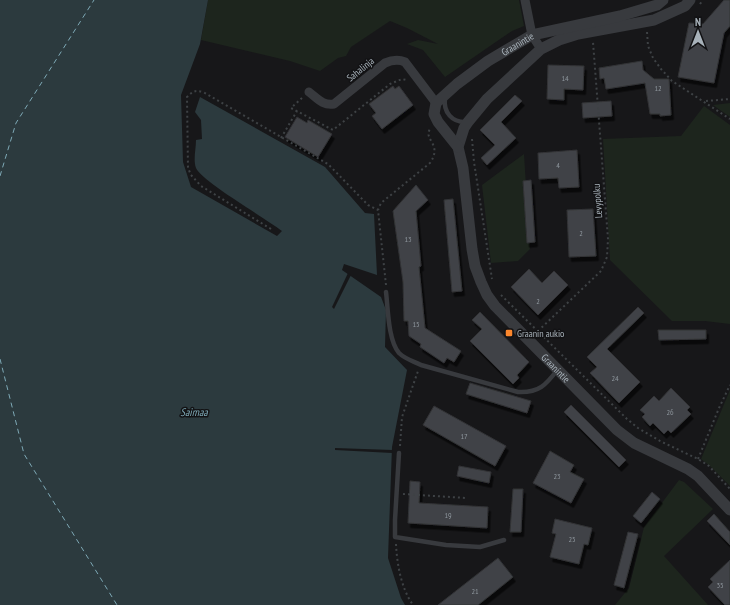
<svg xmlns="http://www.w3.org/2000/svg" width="730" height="605" viewBox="0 0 730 605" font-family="'PT Sans Narrow',sans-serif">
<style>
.green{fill:#1d251d}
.water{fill:#2c3a3e}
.pier{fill:#171719}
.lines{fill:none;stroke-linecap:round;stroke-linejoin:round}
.ferry{stroke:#7ea9b6;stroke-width:1;stroke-dasharray:5 4;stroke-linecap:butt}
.building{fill:#414346;stroke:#313235;filter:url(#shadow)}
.path{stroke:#3e4245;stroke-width:2;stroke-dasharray:2 3;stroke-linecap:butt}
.service{stroke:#383a3e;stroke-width:4.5}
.minor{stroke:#383a3e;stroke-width:9}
.tertiary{stroke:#383a3e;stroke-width:11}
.poi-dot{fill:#fc872c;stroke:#121214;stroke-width:1.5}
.labels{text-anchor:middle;stroke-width:3;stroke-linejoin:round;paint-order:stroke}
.number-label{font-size:8px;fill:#8e969d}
.street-label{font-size:10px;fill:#a8b2ba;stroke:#121214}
.poi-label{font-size:10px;fill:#a8b2ba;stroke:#121214;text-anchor:start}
.water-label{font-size:11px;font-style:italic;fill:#7ea9b6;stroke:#121214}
</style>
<defs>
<filter id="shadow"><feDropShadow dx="2.5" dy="4.5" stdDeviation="0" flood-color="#0009"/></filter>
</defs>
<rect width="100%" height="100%" fill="#171719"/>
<g class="green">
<path d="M208,0H519L524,26L512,31L445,77L423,50L407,44L418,40L438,44L407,28L390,21L351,47L346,56L338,58L320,71L290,61L201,40Z"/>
<path d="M730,103V117L713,105Z"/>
<path d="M704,106L730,125V324L705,321H672L610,260L603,139L681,136Z"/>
<path d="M524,154L530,249L518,261L491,263L482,185Z"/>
<path d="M730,390V486L710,466L701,459Z"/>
<path d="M679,480L684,482L713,509L664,556L708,605H615L629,588L644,527Z"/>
</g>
<path class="water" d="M0,0H208L200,44L181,95L183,162L191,187L277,236L282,231C267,219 201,181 196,168C193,160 196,149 196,140L202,139L201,120L195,112L200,97L325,167L365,213L374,214L377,275L344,264L342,270L381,297L386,310L385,347L407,370L392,447L388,558L401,598L405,605H0Z"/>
<g class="pier">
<path d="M348,273L351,275L334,309L332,307Z"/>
<path d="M335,448L393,450L392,453L335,450Z"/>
</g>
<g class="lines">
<g class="ferry">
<path d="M0,176L16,123L94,0"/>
<path d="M0,359L24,454L117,605"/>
</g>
</g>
<g class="building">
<path d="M724,0H730V26L724,33L714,83L678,77L689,23L703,24Z"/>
<path d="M642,61L643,70L654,79H669L671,115L660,116V114H650L645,83L606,89L604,78L600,79L599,68Z"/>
<path d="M548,65L584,66L583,90L564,89V100L547,99Z"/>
<path d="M393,86L395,89L399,86L413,105L382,129L372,116L376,113L369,104Z"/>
<path d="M515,95L522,101L501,122L516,138L487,165L481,158L495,145L480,130Z"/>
<path d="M611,101L612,116L583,118L582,103Z"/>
<path d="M297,117L307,123L308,120L332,134L318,157L285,137Z"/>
<path d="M577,150L579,187L559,188L558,178L539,179L538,153Z"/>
<path d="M531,180L535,242L527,243L523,181Z"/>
<path d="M416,185L428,200L416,211L421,266L419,267L425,328L461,351L454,362L447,358L444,363L420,347L421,344L409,336L408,321H404L403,282L393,211Z"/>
<path d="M453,199L462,291L452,292L444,200Z"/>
<path d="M593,209L596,256L569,257L567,210Z"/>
<path d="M529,269L542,283L554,271L568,285L538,315L511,287Z"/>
<path d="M638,307L644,313L607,349L640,382L619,403L590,373L597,367L587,357Z"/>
<path d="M480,312L529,362L517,375L519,378L513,384L470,341L482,329L472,320Z"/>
<path d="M658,330H706V339L659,340Z"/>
<path d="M470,383L531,401L527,413L466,394Z"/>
<path d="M671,388L690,407L687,410L691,414L671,433L668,430L664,434L653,423L650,426L642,417L645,414L640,410L654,396L659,401Z"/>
<path d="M571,405L626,460L619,467L564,412Z"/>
<path d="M434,406L506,446L495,466L423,425Z"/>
<path d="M550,451L574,465L570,472L584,479L571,503L533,483Z"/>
<path d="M459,466L491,472L489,483L457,476Z"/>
<path d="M410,481L420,482L419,503L488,507L487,528L408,523Z"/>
<path d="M513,489H523L521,532H510Z"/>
<path d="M652,492L660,499L641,523L633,516Z"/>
<path d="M714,514L730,532V545L707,521Z"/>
<path d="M555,519L592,528L588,545L584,544L579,564L550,557L556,534L552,533Z"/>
<path d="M628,532L638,534L624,588L614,585Z"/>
<path d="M498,558L513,577L478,605H438Z"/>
<path d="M730,560V605H725L708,587L713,582L710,579Z"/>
</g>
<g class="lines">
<g class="path">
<path d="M700,4L703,0"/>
<path d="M647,32L648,46L653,58L661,69L672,81L730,119"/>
<path d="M302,98L291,108L333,130L390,84L402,79L406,80"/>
<path d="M706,101L730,99"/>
<path d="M281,138L297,111"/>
<path d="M472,139L474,162L492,279"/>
<path d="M271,229L201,186L191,175L188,168L187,97C193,91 195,90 203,92L328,164L368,205L378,210"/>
<path d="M386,285L378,210L381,203L430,163C443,144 423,140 430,129"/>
<path d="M501,295L627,419L638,428L660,441L698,459L709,466L730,489"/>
<path d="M538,331L601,271L607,257L608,239L593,42"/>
<path d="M400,446L402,417L418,371"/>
<path d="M698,459L719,408L730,385"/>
<path d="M403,494L466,498"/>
<path d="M396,544C397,564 401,588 413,605"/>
</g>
<g class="service">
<path d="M445,98C443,112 452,123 467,122"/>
<path d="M386,292C388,308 388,340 399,353C405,359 413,361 421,365L518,392C539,393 546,385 558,369"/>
<path d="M399,453L395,520V537L446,545L480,547L504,540"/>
</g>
<g class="minor">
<path d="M525,0L532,35L541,49"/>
<path d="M309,92C317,98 323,106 334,104L385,63C392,60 398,59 405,62L436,103"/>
</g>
<g class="tertiary">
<path id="s1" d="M690,0L685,6L654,20L578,34L559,40L541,49L487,99L468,122L464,128L458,147L463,168L472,249L475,266L481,282L487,295L495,306L617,430L634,443L688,469L698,476L730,510"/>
<path id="s2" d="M458,147L438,122L434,114L436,103L457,84L488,61L532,35L620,16L657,5L663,0"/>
</g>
</g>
<rect class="poi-dot" x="505" y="329" width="8" height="8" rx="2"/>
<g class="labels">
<g class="number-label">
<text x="565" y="81">14</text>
<text x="658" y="91">12</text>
<text x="558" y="168">4</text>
<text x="581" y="236">2</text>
<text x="408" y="242">13</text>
<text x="538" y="304">2</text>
<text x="416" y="327">15</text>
<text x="615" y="381">24</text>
<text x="670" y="415">26</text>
<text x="464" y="439">17</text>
<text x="557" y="479">23</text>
<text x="448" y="518">19</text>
<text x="572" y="542">25</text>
<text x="720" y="588">35</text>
<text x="475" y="594">21</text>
</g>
<g class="street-label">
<text dy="4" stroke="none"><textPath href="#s2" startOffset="153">Graanintie</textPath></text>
<text transform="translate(360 69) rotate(-39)" y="4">Sahalinja</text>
<text transform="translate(597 201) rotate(-94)" y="4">Levypolku</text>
<text dy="4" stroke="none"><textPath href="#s1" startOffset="542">Graanintie</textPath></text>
</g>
<g class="poi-label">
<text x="517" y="337">Graanin aukio</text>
</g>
<g class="water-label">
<text x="194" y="416">Saimaa</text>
</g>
</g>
<g transform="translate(698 32)" stroke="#121214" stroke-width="3" paint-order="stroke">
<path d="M0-3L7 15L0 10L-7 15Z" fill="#a8b2ba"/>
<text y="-6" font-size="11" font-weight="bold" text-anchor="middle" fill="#a8b2ba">N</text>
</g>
</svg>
